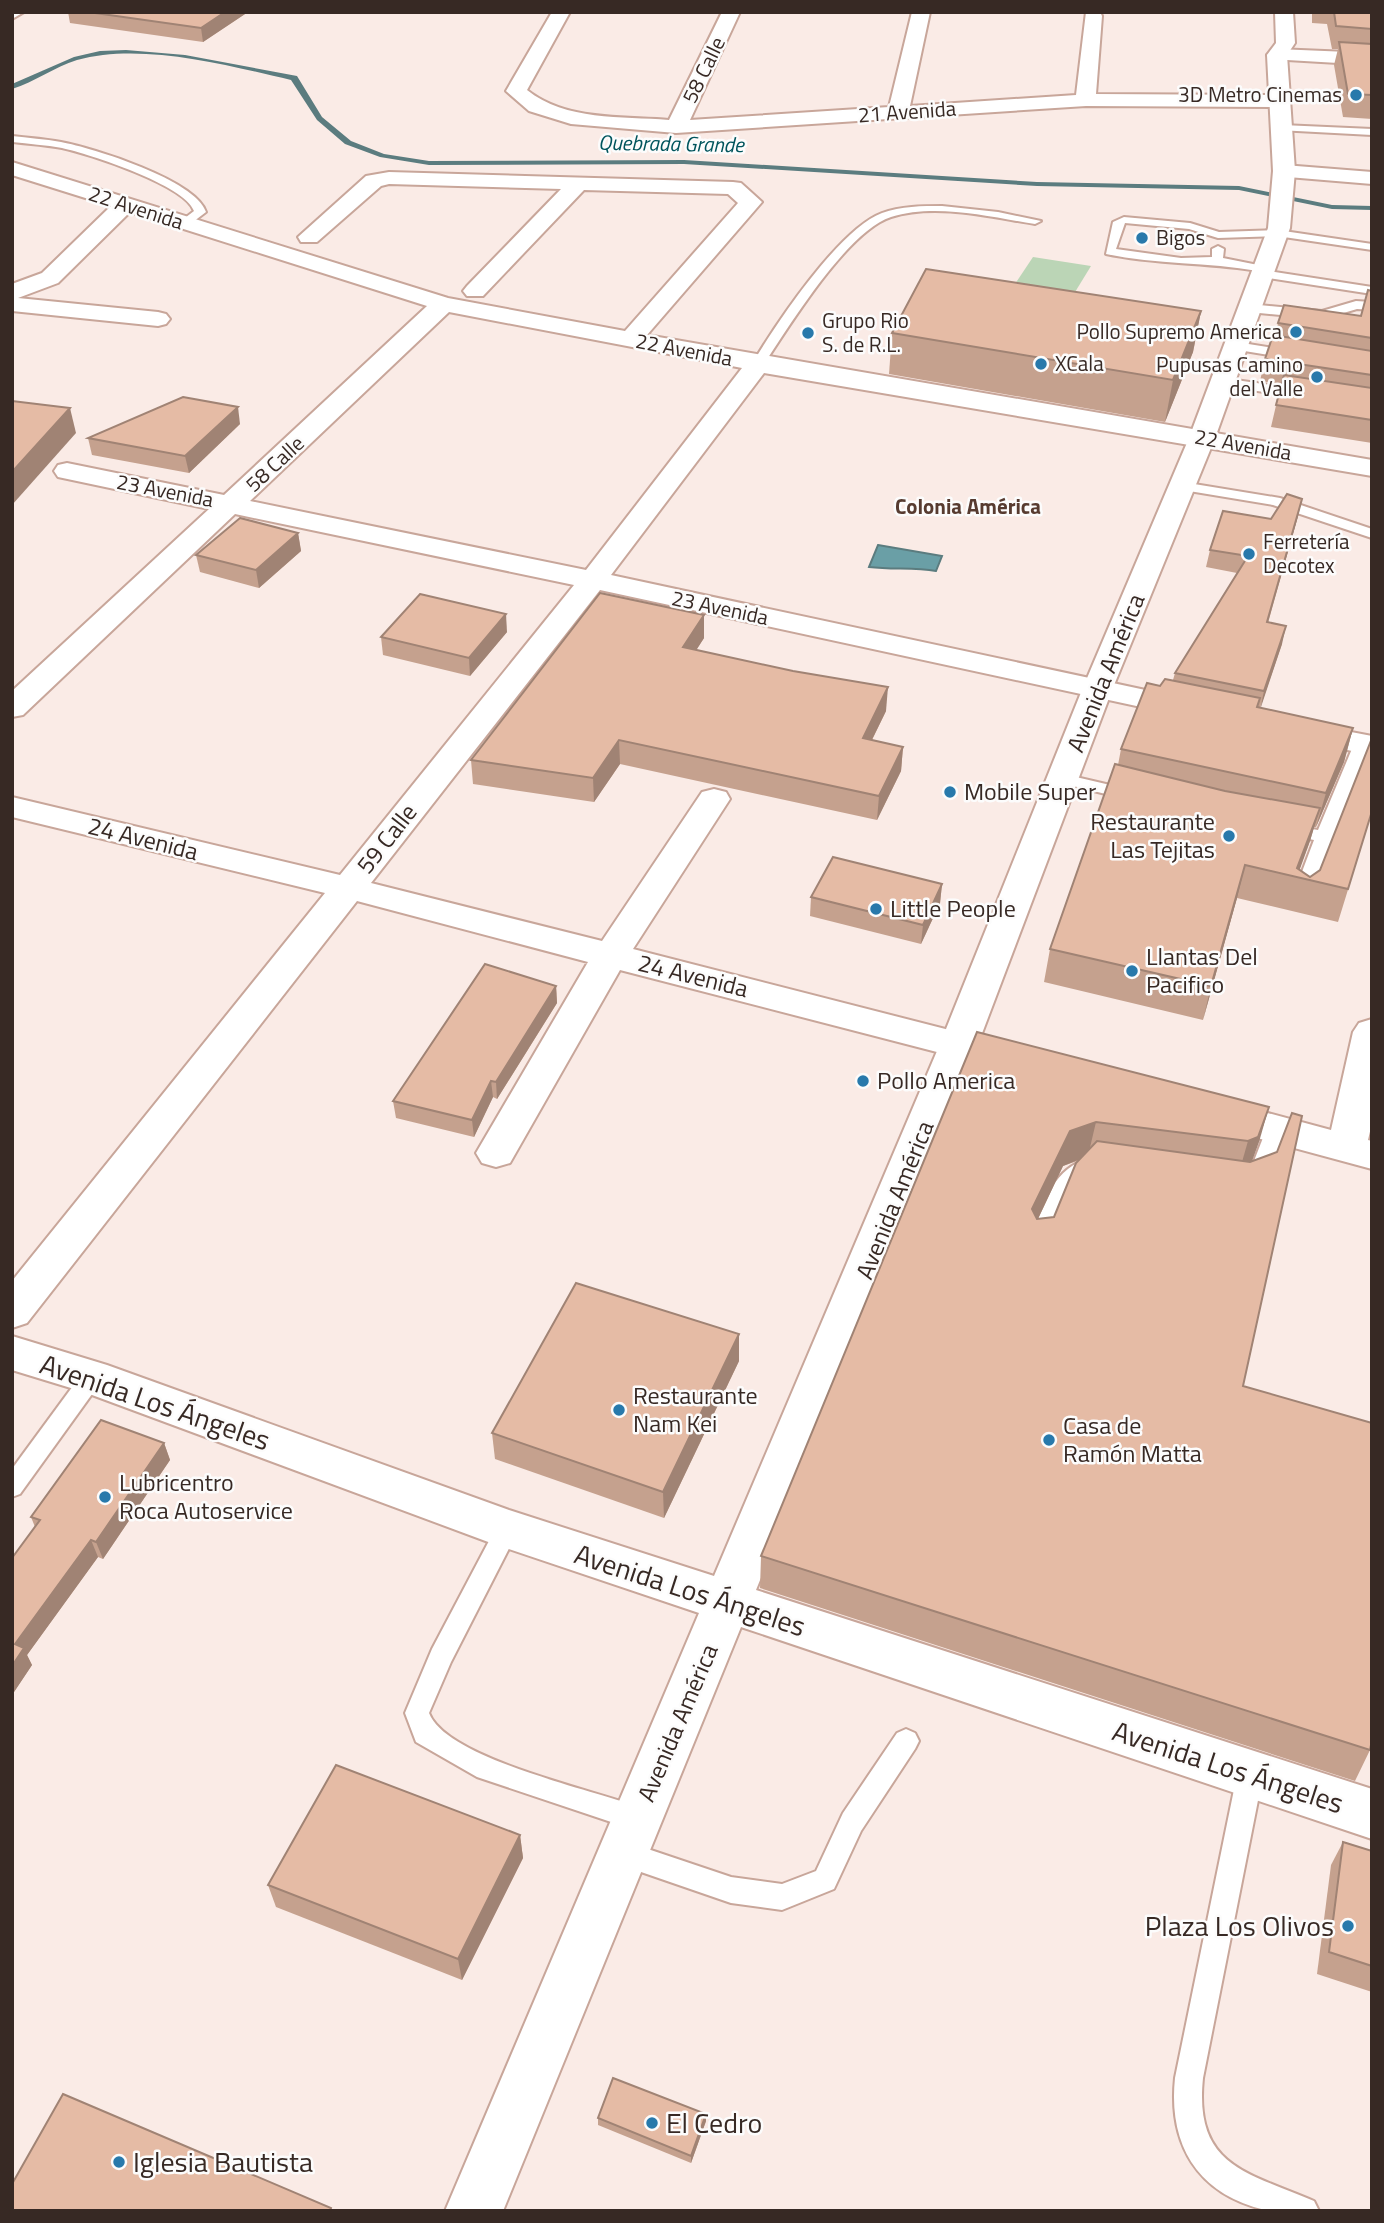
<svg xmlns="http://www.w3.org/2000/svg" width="1384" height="2223" viewBox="0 0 1384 2223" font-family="'Titillium Web',sans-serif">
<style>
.green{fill:#bbd5b6}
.water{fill:#6a9fa6;stroke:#5b7c7f;stroke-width:2}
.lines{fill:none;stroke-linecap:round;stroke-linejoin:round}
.stream{fill:#5b7c7f;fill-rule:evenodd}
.lane-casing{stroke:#c8a69a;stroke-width:4}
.street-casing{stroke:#c8a69a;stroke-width:4}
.secondary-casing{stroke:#c8a69a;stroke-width:4}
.lane{fill:#fff;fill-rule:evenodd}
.street{fill:#fff;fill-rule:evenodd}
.secondary{fill:#fff;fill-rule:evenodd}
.wall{fill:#c5a18e;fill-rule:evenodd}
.shaded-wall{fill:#a08374}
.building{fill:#e5bba5;stroke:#a08374;stroke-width:2}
.poi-dot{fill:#2879ab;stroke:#fcfcfc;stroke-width:2.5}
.labels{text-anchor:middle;stroke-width:5;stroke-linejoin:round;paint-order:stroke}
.far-street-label{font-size:21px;fill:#372924;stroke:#fcfcfc}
.far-poi-label{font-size:21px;fill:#372924;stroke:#fcfcfc;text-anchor:start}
.far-water-label{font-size:21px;font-style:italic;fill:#00545c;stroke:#fcfcfc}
.far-neighbourhood-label{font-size:21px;font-weight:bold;fill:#573b30;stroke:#fcfcfc}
.street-label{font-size:24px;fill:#372924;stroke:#fcfcfc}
.poi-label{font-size:24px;fill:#372924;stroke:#fcfcfc;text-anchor:start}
.near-street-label{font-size:28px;fill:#372924;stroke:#fcfcfc}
.near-poi-label{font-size:28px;fill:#372924;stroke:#fcfcfc;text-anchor:start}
</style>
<rect width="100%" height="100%" fill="#faebe6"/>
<path class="green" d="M1033,257L1091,266L1061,315L1001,305Z"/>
<path class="water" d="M878,545L942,556L936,571C913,567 893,570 869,567Z"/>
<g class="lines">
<path class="stream" d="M126,50L185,55L297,76L322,117L351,141L384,154L429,161L684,160L1037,182L1239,186L1332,205L1372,206V210L1332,209L1239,190L1037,186L684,164L429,165L380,157L345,144L317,120L291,80C227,65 141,42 77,60C54,67 35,82 12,89V84L74,57L100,51Z"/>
<defs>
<g id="lane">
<path d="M1282,125L1372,129V135L1278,130L1277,128Z"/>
<path d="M12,136C28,138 45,139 61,142C93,148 196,180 206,212L189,225H181V221L194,211C185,185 89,154 62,148C46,145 29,144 12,142Z"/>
<path d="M942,206L998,212L1041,221L1035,224C990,217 936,203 891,217C847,231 788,328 762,367H754L752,364C776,324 839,229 882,213C901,206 922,206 942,206Z"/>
<path d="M1124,217L1190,223L1219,232L1277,230L1372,244V250L1277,236L1218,238L1189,229L1125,223L1116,249L1181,258L1212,257V249L1218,246L1224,249L1223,258L1268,267V271L1372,287V294L1262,277L1256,274L1258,271C1208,262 1157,265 1106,254L1113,222Z"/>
<path d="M1356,301L1372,302V310L1357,309L1323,319L1249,312L1243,308L1249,304L1322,311Z"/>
<path d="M1236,342L1293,351L1299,355L1293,359L1232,349V343Z"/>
<path d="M1222,378L1304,390L1310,394L1304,398L1218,385V379Z"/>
<path d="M1182,482L1280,498L1372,529V538L1273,505L1177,489V483Z"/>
<path d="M1362,739L1370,744L1309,901L1306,905H1294L1291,901L1314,840L1283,834L1281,830L1289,825L1318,830L1354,744Z"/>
<path d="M1063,774L1136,791L1138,795L1130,800L1057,782L1055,779Z"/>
<path d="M1276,1123L1286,1130L1267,1179L1264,1184H1250L1247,1179L1266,1130Z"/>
<path d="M1085,1160L1105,1162L1108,1167L1105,1172L1088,1175L1073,1186L1047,1247H1033L1030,1241C1042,1210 1050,1171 1085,1160Z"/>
<path d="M92,1368L100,1371L103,1377L100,1383L20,1494L12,1497V1469L84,1371Z"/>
<path d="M507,1519L515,1522L519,1529L451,1662L429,1713C447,1760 600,1791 647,1810L651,1819L647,1828L638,1831L477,1777L416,1742L405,1713L432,1649L499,1522Z"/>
<path d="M906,1729L915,1733L919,1741L915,1749L861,1831L834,1889L782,1910L731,1903L615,1863L611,1854L615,1845L624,1841L731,1877L782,1884L816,1871L843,1813L897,1733Z"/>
<path d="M1250,1763L1259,1767L1263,1775L1203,2078C1194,2166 1246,2172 1314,2201L1319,2211C1302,2211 1281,2214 1265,2210C1197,2194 1168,2144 1175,2078L1237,1775L1241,1767Z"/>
</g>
<g id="street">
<path d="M12,12H24L12,19Z"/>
<path d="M552,12H570L527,90C566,121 621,116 669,120L722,12H740L690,120L889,107L912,12H930L910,106L1076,95L1086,12H1100L1102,16L1096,94L1280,95L1290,101L1280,107L1086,106L676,133L571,124L529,111L506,91Z"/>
<path d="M1277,49L1372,53V65L1270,59L1267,55Z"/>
<path d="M12,162L448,298L625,331L738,203L728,194L584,190L483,296H467L463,291L467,286L561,189L389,184L381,186L317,242H301L298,237L366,176L389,172L733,182L741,183L762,202L647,335L1372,460V476L764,373L611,575L1192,700L1203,702L1208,709L1203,716L1192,718L600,590L371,883L602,941L702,792L714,789L726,792L730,799L633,949L1004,1044L1010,1053L1004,1062L991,1066L620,970L510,1163L496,1167L482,1163L476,1153L588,962L357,901L27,1323L12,1328V1281L325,893L12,817V797L340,875L574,585L235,514L23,715L12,717V691L209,509L58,477L54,471L58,465L67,463L224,495L427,306L130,212L58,283L18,298L158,312L166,314L170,319L166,324L158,326L12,311V284L42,273L111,206L12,175ZM449,312L742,368L586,570L250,501Z"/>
<path d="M1284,165L1372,172V184L1276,176L1273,171Z"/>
<path d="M1299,722L1372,736V755L1288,738L1283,731L1288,724Z"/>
<path d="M1372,1019V1123L1368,1140L1372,1141V1169L1198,1122L1193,1112L1198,1102L1212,1098L1331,1130L1353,1032L1359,1023Z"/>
</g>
<path id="secondary" d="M1275,12H1293L1295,43L1287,55L1295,171L1290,228L1215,438L1112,690L978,1044L756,1590L1372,1789V1839L741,1627L503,2211H445L699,1613L491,1543L84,1392L12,1370V1336L107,1365L509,1510L714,1576L940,1044L1082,690L1189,438L1268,228L1273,171L1267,55L1276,43Z"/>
</defs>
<use href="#lane" class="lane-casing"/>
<use href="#street" class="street-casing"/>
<use href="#secondary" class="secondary-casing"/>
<use href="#lane" class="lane"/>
<use href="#street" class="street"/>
<use href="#secondary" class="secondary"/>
</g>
<g class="wall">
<path d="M68,12H248L203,42L70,23Z"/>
<path d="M1312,12H1372V119L1343,117L1334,65L1338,49H1332L1327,24L1312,23Z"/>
<path d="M1372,291V443L1271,427L1281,384L1260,381L1265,359L1275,336L1278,323L1361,316Z"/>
<path d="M1201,311L1193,352L1165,422L889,374L892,333Z"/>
<path d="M240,424L189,473L92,455L88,438Z"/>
<path d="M1298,516L1268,623L1282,644L1260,708L1353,728L1344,762L1316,827H1314L1310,841L1299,870L1310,877L1320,870L1372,812L1338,922L1237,898L1203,1020L1044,982L1050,949L1118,765L1121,749L1173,680L1175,673L1237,573L1206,567L1210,550L1271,519Z"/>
<path d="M298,533L301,551L259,588L200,572L196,555Z"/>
<path d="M704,615V638L696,650L886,711L872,740L903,747L901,771L877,820L620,764L594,802L473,784L471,760Z"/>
<path d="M507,632L470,676L383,655L381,637Z"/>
<path d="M942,884L940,903L921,944L810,916L811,897Z"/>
<path d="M556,986L557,1003L497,1099L493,1097L474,1137L396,1118L393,1101Z"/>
<path d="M977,1032L1269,1107L1252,1161L1243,1386L1370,1750L1355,1781L760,1588L761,1556ZM1080,1160L1054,1217L1038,1219L1063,1166Z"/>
<path d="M739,1334V1361L664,1518L495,1459L492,1433Z"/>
<path d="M164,1443L170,1460L103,1559L98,1557L27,1655L32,1665L12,1695V1558L35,1527L31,1517Z"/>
<path d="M520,1835L523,1858L462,1980L276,1907L268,1885Z"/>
<path d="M1343,1842L1372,1851V1992L1317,1974L1331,1865Z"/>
<path d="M706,2114V2121L691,2163L598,2125V2118Z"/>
</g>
<g class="shaded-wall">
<path d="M225,12H248L203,42L201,28Z"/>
<path d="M1201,311L1193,352L1165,422L1173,380Z"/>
<path d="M238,407L240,424L189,473L185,456Z"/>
<path d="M70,408L76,433L12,505V472Z"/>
<path d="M1302,499L1298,516L1262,641L1267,622Z"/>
<path d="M298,533L301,551L259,588L256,570Z"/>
<path d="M506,614L507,632L470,676L469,658Z"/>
<path d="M704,615V638L683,671V647Z"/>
<path d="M1286,626L1282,644L1260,710L1264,691Z"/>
<path d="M888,687L886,711L861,762L863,738Z"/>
<path d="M1353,728L1344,762L1316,827L1326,793Z"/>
<path d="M619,740L620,764L594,802L593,778Z"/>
<path d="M903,747L901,771L877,820L879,796Z"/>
<path d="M1320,808L1310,841L1297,877V868Z"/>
<path d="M1245,865L1237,898L1203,1020L1211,986Z"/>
<path d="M942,884L940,903L921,944L923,925Z"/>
<path d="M556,986L557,1003L497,1099L496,1082Z"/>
<path d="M491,1081L493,1097L474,1137L472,1120Z"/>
<path d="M1269,1107L1259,1142L1248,1172L1238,1176L1248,1141Z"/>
<path d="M1096,1122L1088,1156L1063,1166L1026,1244L1032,1209L1070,1131Z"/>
<path d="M739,1334V1361L664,1518L663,1492Z"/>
<path d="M164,1443L170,1460L103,1559L96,1542Z"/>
<path d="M91,1540L98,1557L27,1655L32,1665L12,1695V1666L15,1644Z"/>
<path d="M520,1835L523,1858L462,1980L458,1959Z"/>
<path d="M706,2114V2121L691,2163V2156Z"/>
</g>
<g class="building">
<path d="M88,12H225L201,28Z"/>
<path d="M1334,12H1372V29L1336,26Z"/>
<path d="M1339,42L1372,44V95L1348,94Z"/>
<path d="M926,269L1201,311L1173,380L892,333Z"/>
<path d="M1368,290L1372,291V338L1278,323L1284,305L1361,316Z"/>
<path d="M1273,335L1372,351V375L1265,359Z"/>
<path d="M1284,375L1372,388V420L1276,405Z"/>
<path d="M183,397L238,407L185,456L88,438Z"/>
<path d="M12,401L70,408L12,472Z"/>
<path d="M1287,494L1302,499L1267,622L1286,626L1264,691L1175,673L1248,556L1210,550L1223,511L1271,519Z"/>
<path d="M240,518L298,533L256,570L196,555Z"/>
<path d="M600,593L704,615L683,647L793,671L888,687L863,738L903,747L879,796L619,740L593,778L471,760Z"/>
<path d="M420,594L506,614L469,658L381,637Z"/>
<path d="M1165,679L1260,698L1257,707L1353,728L1326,793L1121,749L1147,683L1160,686Z"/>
<path d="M1372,738V811L1348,889L1245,865L1211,986L1050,949L1115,764L1225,791L1320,808L1297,868L1310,877L1320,870Z"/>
<path d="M833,857L942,884L923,925L811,897Z"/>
<path d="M485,964L556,986L496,1082L491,1081L472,1120L393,1101Z"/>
<path d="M977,1032L1269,1107L1258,1137L1248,1141L1096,1122L1070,1131L1032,1209L1037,1219L1054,1217L1076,1163L1097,1141L1250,1162L1277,1152L1292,1113L1302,1116L1243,1386L1372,1423V1740L1370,1750L761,1556Z"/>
<path d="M576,1283L739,1334L663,1492L492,1433Z"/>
<path d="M101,1420L164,1443L96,1542L91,1540L15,1644L24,1648L12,1666V1558L40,1520L31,1517Z"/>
<path d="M336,1765L520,1835L458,1959L268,1885Z"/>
<path d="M1343,1842L1372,1851V1966L1329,1952Z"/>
<path d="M613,2078L706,2114L691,2156L598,2118Z"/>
<path d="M63,2094L331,2208L330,2211H12V2184Z"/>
</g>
<g class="poi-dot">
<circle cx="1356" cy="95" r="7"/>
<circle cx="1142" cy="238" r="7"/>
<circle cx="1296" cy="332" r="7"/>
<circle cx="808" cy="333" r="7"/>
<circle cx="1041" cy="364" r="7"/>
<circle cx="1317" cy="377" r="7"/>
<circle cx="1249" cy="554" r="7"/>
<circle cx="950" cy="792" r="7"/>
<circle cx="1229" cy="836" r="7"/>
<circle cx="876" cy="909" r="7"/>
<circle cx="1132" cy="971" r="7"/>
<circle cx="863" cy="1081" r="7"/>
<circle cx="619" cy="1410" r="7"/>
<circle cx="1049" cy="1440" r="7"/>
<circle cx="105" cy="1497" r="7"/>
<circle cx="1348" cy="1926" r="7"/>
<circle cx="652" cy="2123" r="7"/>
<circle cx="119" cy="2162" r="7"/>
</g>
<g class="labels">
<g class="far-street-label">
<text transform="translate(704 70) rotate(-64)" y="7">58 Calle</text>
<text transform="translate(907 112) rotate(-4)" y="7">21 Avenida</text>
<text transform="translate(136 208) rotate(18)" y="7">22 Avenida</text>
<text transform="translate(684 350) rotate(11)" y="7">22 Avenida</text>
<text transform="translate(1243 445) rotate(10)" y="7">22 Avenida</text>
<text transform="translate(275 464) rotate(-43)" y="7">58 Calle</text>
<text transform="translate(165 491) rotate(11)" y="7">23 Avenida</text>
<text transform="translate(720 608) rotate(12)" y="7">23 Avenida</text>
</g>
<g class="far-poi-label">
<text x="1342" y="102" text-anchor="end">3D Metro Cinemas</text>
<text x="1156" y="245">Bigos</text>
<text x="822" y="328">Grupo Rio<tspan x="822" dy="24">S. de R.L.</tspan></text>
<text x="1282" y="339" text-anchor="end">Pollo Supremo America</text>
<text x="1055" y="371">XCala</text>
<text x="1303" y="372" text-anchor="end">Pupusas Camino<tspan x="1303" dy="24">del Valle</tspan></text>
<text x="1263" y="549">Ferretería<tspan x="1263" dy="24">Decotex</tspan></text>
</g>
<g class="far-water-label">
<text transform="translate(671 144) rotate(1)" y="7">Quebrada Grande</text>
</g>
<g class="far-neighbourhood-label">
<text x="968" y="514">Colonia América</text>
</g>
<g class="street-label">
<text transform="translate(1106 673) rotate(-68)" y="8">Avenida América</text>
<text transform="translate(143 839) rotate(14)" y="8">24 Avenida</text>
<text transform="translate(387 839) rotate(-52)" y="8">59 Calle</text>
<text transform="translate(693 976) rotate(14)" y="8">24 Avenida</text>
<text transform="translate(895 1200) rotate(-68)" y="8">Avenida América</text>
<text transform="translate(678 1723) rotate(-67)" y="8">Avenida América</text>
</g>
<g class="poi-label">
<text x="964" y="800">Mobile Super</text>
<text x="1215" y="830" text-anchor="end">Restaurante<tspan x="1215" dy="28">Las Tejitas</tspan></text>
<text x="890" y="917">Little People</text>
<text x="1146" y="965">Llantas Del<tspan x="1146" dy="28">Pacifico</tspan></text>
<text x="877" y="1089">Pollo America</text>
<text x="633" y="1404">Restaurante<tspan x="633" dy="28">Nam Kei</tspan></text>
<text x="1063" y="1434">Casa de<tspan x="1063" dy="28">Ramón Matta</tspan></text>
<text x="119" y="1491">Lubricentro<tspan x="119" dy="28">Roca Autoservice</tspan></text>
</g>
<g class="near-street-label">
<text transform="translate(155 1402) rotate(19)" y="10">Avenida Los Ángeles</text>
<text transform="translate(690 1590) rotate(18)" y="10">Avenida Los Ángeles</text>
<text transform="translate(1228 1767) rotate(18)" y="10">Avenida Los Ángeles</text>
</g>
<g class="near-poi-label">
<text x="1334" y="1936" text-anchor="end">Plaza Los Olivos</text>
<text x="666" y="2133">El Cedro</text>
<text x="133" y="2172">Iglesia Bautista</text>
</g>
</g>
<rect width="1384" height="2223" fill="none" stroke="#372924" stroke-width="28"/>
</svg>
